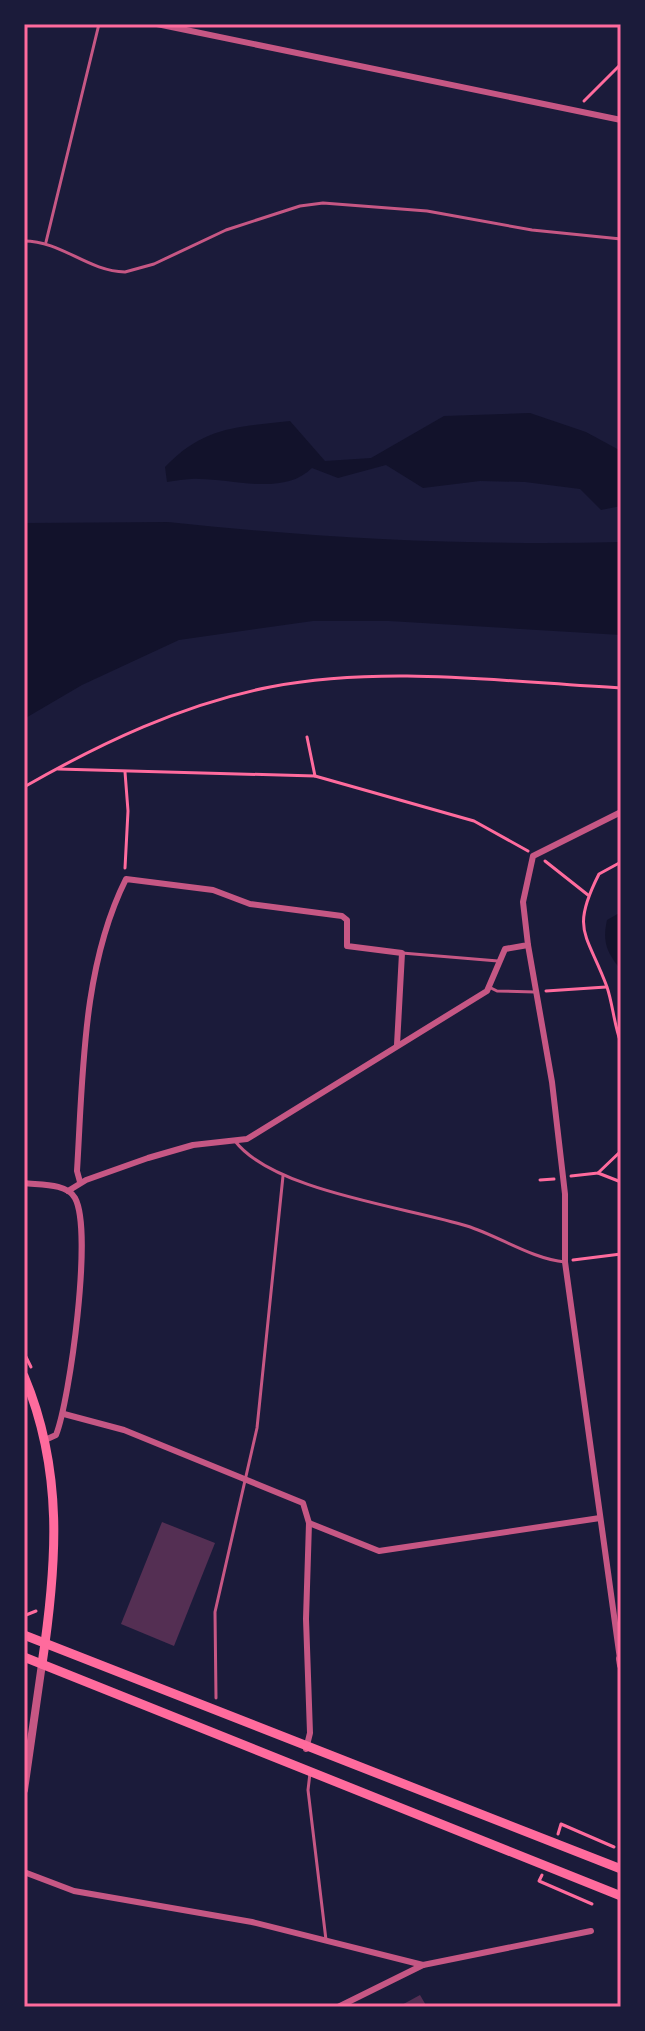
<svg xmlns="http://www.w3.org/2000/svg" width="645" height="2031" viewBox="0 0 645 2031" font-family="'PT Sans Narrow',sans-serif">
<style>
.water{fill:#12122b}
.building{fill:#542f53}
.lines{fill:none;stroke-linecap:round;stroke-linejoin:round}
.path{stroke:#ff6b9d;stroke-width:3}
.service{stroke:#c65784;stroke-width:3}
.minor{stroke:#c65784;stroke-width:6}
.tertiary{stroke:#c65784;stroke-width:8}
.secondary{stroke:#ff6b9d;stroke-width:9}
.neatline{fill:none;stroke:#ff6b9d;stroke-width:3}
</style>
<rect width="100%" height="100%" fill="#1b1b3a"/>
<g class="water">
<path d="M530,413L586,432L621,451V506L601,510L580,489L525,482L480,481L423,488L386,465L338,478L312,468C284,496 234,479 199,479C189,478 177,481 167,482L165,467C204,426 237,427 290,421L325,461L371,458L444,416Z"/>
<path d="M168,522C319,538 469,546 621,542V635L389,621H313L179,640L82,685L24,719V523Z"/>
<path d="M621,912V970C607,953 602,942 607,920Z"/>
</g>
<g class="building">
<path d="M162,1522L215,1543L174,1646L121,1624Z"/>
<path d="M420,1995L427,2007H398Z"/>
</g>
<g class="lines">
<g class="path">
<path d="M584,101L621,64"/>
<path d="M58,769L315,776L307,737"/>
<path d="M125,772L128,811L125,868"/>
<path d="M315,776L474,821L528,851"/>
<path d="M24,787C101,743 183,704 270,687C384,665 506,682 621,688"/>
<path d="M545,861L588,895"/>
<path d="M621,862L599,874C570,931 587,933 607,987C613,1005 614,1025 621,1043"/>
<path d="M546,991L606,987"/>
<path d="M598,1173L621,1182"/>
<path d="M571,1176L598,1173L621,1151"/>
<path d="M540,1180L554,1179"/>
<path d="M573,1260L621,1254"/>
<path d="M24,1353L31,1367"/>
<path d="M26,1615L36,1611"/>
<path d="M558,1834L561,1824L614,1847"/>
<path d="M542,1875L539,1881L592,1904"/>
</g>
<g class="service">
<path d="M24,241C62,241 87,271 125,272L154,264L226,230L300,206L323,203L427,211L532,230L621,239"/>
<path d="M46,242L99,24"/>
<path d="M402,953L498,961"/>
<path d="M491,988L497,991L535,992"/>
<path d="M235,1141C273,1191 406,1207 467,1226C499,1236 532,1259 565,1262"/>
<path d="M216,1698L215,1612L257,1428L283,1176"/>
<path d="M310,1773L308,1790L326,1940"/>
</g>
<g class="minor">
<path d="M157,24L621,120"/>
<path d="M528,945L552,1082L565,1194V1262L620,1659"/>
<path d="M80,1182L77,1171C83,1075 82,967 126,879L213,890L250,904L342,916L347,920V946L402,953L397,1045"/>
<path d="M24,1183C39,1185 67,1183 75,1198C93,1231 70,1399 56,1435L45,1440"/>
<path d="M68,1191L86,1180L148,1158L193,1145L247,1139L487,991L505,949L528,945L523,902L533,856L621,812"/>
<path d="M64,1414L124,1430L303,1503L309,1523L306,1619L310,1733L306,1749"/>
<path d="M309,1523L379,1551L600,1518"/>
<path d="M24,1872L74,1891L252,1922L423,1965"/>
<path d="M338,2007L423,1965L591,1931"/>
</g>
<g class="tertiary">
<path d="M620,1659L621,1665"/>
<path d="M24,1790L42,1664"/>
</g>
<g class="secondary">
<path d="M24,1376C64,1471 57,1564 42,1664"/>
<path d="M24,1635L621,1869"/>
<path d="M24,1657L621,1896"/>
</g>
</g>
<rect width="645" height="2031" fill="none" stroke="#1b1b3a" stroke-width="52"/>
<rect x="26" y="26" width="593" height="1979" class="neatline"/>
</svg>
